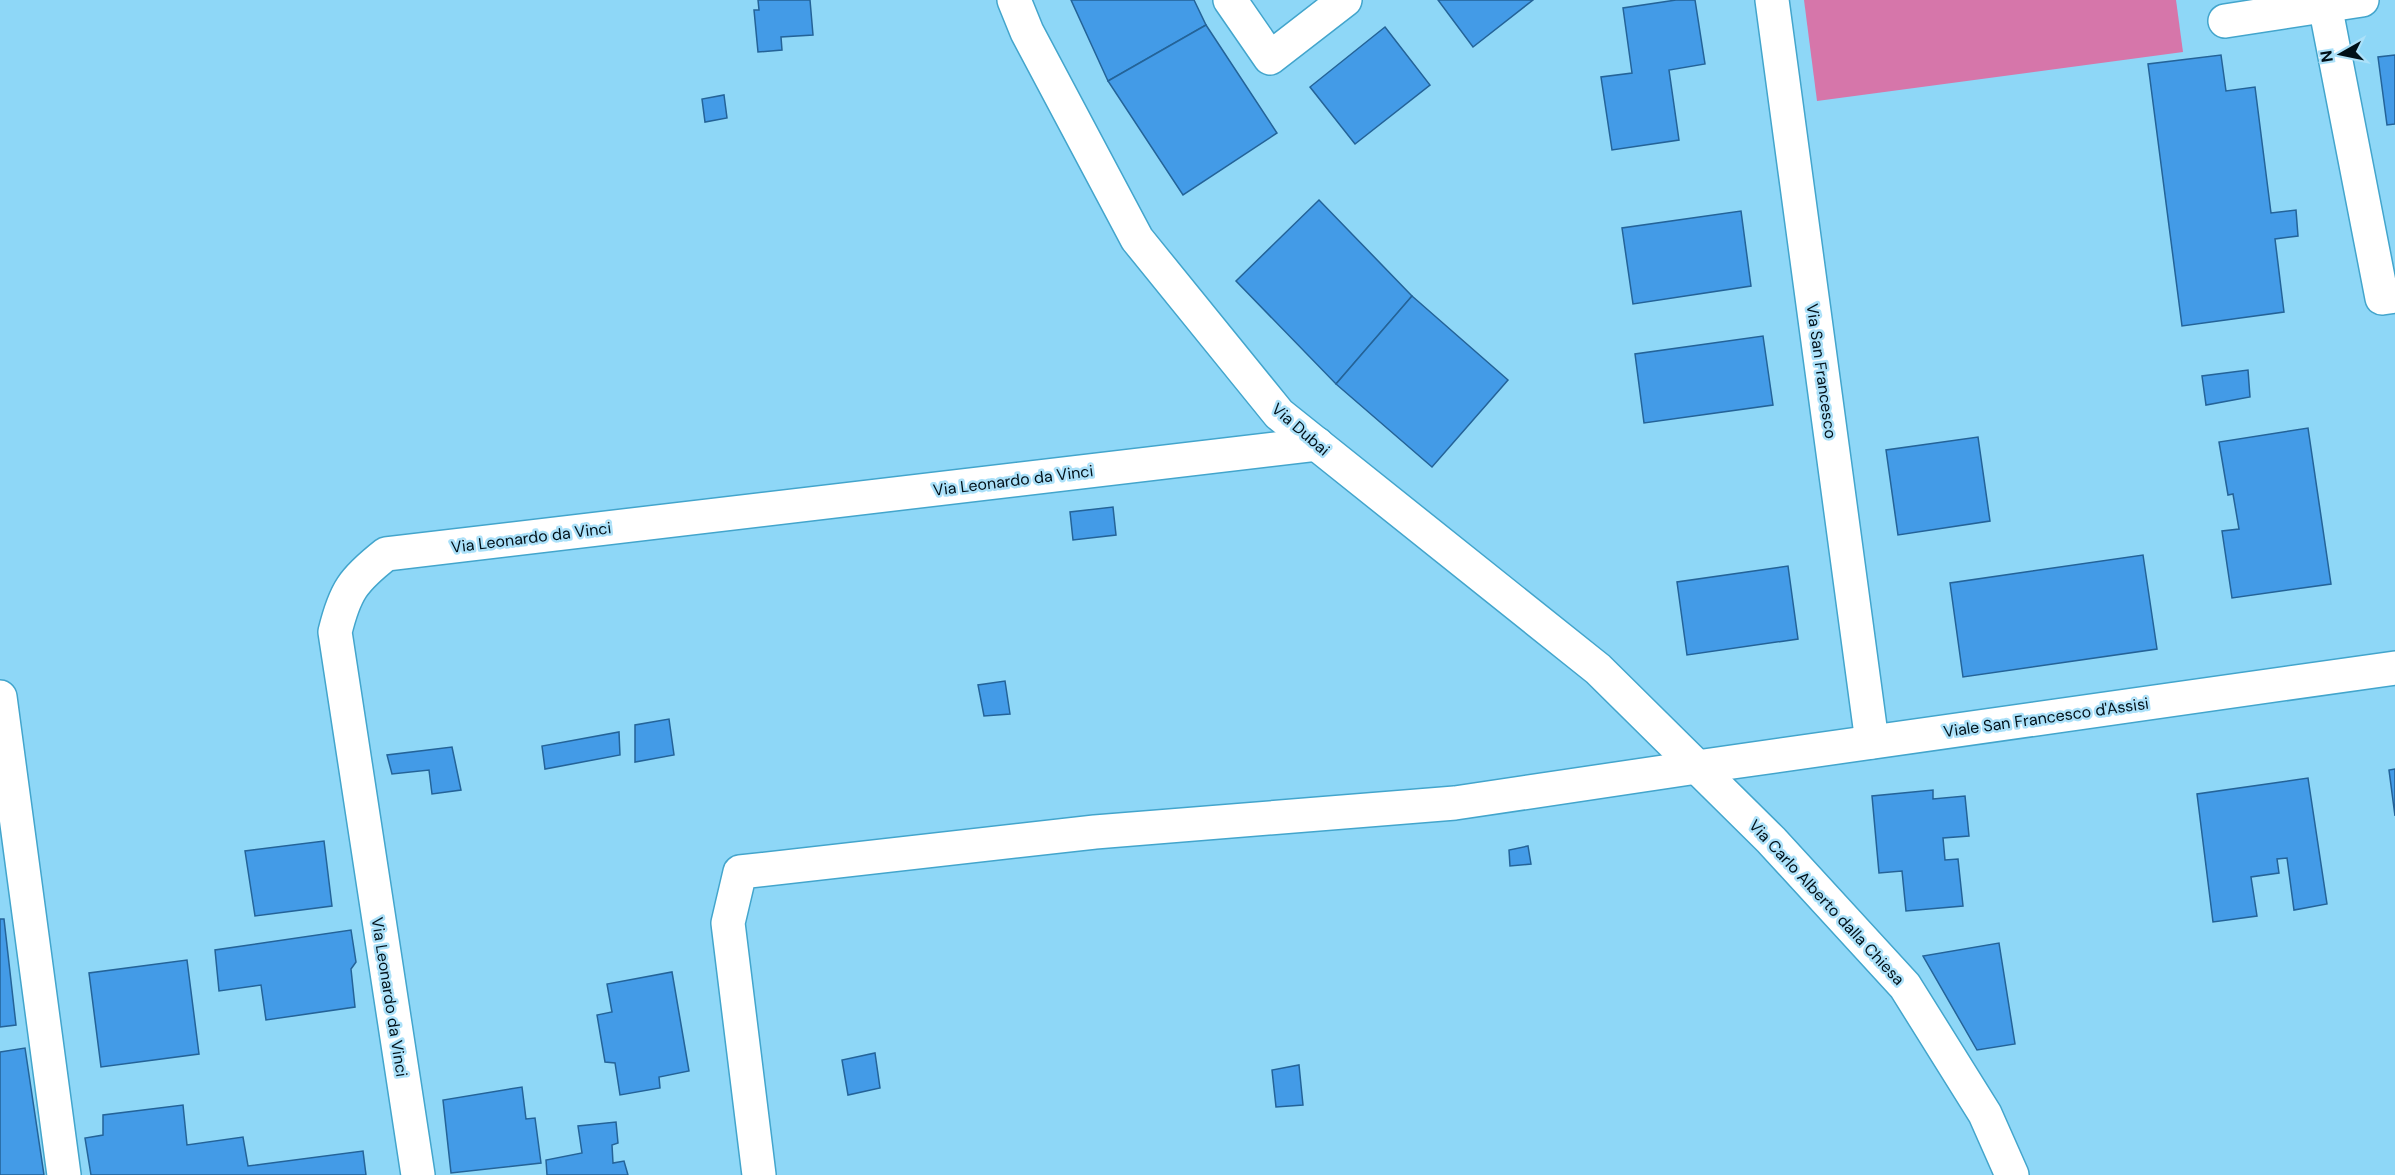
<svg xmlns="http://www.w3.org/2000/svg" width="2395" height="1175" viewBox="0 0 2395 1175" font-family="'DM Sans',sans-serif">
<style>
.green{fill:#d676aa}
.building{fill:#439be7;stroke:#246398;stroke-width:1.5}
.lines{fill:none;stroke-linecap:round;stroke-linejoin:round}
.minor-casing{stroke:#43a5cc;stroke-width:36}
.minor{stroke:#fff;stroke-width:33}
.labels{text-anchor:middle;stroke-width:5;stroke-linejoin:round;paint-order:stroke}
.street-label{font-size:16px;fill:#001018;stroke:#ace1f9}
</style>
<rect width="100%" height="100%" fill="#8ed7f7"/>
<path class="green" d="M1804,0H2176L2183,52L1817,101Z"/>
<g class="building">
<path d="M758,0H810L813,35L781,37L782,50L758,52L754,10H759Z"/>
<path d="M1071,0H1194L1206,25L1108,81Z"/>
<path d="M1438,0H1533L1473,47Z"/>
<path d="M1676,0H1695L1705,64L1669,70L1679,140L1612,150L1601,77L1632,73L1623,8Z"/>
<path d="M1206,25L1277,133L1183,195L1108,81Z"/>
<path d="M1385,27L1430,85L1355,144L1310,87Z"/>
<path d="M2221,55L2226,91L2255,87L2271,213L2296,210L2298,236L2275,239L2284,312L2182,326L2148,64Z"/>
<path d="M2395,55V124L2387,125L2378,57Z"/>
<path d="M724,95L727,118L705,122L702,99Z"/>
<path d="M1319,200L1412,296L1336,384L1236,281Z"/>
<path d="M1741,211L1751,286L1633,304L1622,228Z"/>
<path d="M1412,296L1508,380L1432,467L1336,384Z"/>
<path d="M1763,336L1773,405L1644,423L1635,354Z"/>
<path d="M2248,370L2250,397L2206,405L2202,376Z"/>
<path d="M2308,428L2331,584L2232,598L2222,531L2239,529L2233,494L2228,495L2219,442Z"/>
<path d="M1978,437L1990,521L1898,535L1886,450Z"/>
<path d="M1113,507L1116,535L1073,540L1070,512Z"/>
<path d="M2143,555L2157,649L1963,677L1950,583Z"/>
<path d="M1788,566L1798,639L1687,655L1677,582Z"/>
<path d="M1005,681L1010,714L984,716L978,685Z"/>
<path d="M669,719L674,755L635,762V725Z"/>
<path d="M619,732L620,755L545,769L542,746Z"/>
<path d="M452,747L461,790L432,794L429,770L392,774L387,755Z"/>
<path d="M2395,769V816L2389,770Z"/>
<path d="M2308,778L2327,904L2294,910L2287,858L2277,859L2279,873L2251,877L2257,916L2213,922L2197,794Z"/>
<path d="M1933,790V799L1965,796L1969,836L1943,838L1945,860L1958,859L1963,906L1906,911L1902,871L1879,873L1872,796Z"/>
<path d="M324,841L332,906L255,916L245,851Z"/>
<path d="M1528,846L1531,864L1510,866L1509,850Z"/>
<path d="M0,919H4L16,1025L0,1027Z"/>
<path d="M351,930L356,962L351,969L355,1007L266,1020L261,985L219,991L215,950Z"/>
<path d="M1999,943L2015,1044L1977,1050L1923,956Z"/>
<path d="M187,960L199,1054L101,1067L89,973Z"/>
<path d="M672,972L689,1071L659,1077L660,1088L620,1095L615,1063L605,1062L597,1015L612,1012L607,984Z"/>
<path d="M25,1048L44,1175H0V1052Z"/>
<path d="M875,1053L880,1088L848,1095L842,1060Z"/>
<path d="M1299,1065L1303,1105L1276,1107L1272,1070Z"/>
<path d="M522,1087L526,1119L535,1118L541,1163L451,1173L443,1100Z"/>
<path d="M183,1105L187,1145L243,1137L248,1166L363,1151L366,1175H91L85,1138L103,1135V1115Z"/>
<path d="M616,1122L618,1143L612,1145L613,1163L624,1161L628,1175H547L546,1160L582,1153L578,1126Z"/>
</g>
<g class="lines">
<defs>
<g id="minor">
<path d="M1014,0L1027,32L1137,239L1279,414L1598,669L1771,840L1905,986L1985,1114L2012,1175"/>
<path d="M1230,0L1270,58L1345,0"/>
<path d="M1772,0L1872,742"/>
<path d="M2325,5L2382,298L2395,296"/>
<path d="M2225,21L2362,0"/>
<path d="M0,697L64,1175"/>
<path d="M418,1175L335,632C345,591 353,580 386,554L1317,444"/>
<path d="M759,1175L728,923L740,872L1095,832L1455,803L1697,767L2395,668"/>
</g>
</defs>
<use href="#minor" class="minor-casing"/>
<use href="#minor" class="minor"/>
</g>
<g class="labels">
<g class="street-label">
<text transform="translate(1822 371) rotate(82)" y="6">Via San Francesco</text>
<text transform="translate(1301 429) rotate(41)" y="6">Via Dubai</text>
<text transform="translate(1013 480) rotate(-7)" y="6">Via Leonardo da Vinci</text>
<text transform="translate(531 537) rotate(-7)" y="6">Via Leonardo da Vinci</text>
<text transform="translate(2046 717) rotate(-8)" y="6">Viale San Francesco d'Assisi</text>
<text transform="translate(1827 902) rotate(47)" y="6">Via Carlo Alberto dalla Chiesa</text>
<text transform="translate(390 997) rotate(81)" y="6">Via Leonardo da Vinci</text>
</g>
</g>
<g transform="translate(2341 54) rotate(261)" stroke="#ace1f9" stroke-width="4.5" paint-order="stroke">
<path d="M0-4.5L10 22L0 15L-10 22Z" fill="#001018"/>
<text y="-9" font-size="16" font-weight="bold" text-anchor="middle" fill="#001018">N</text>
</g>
</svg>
